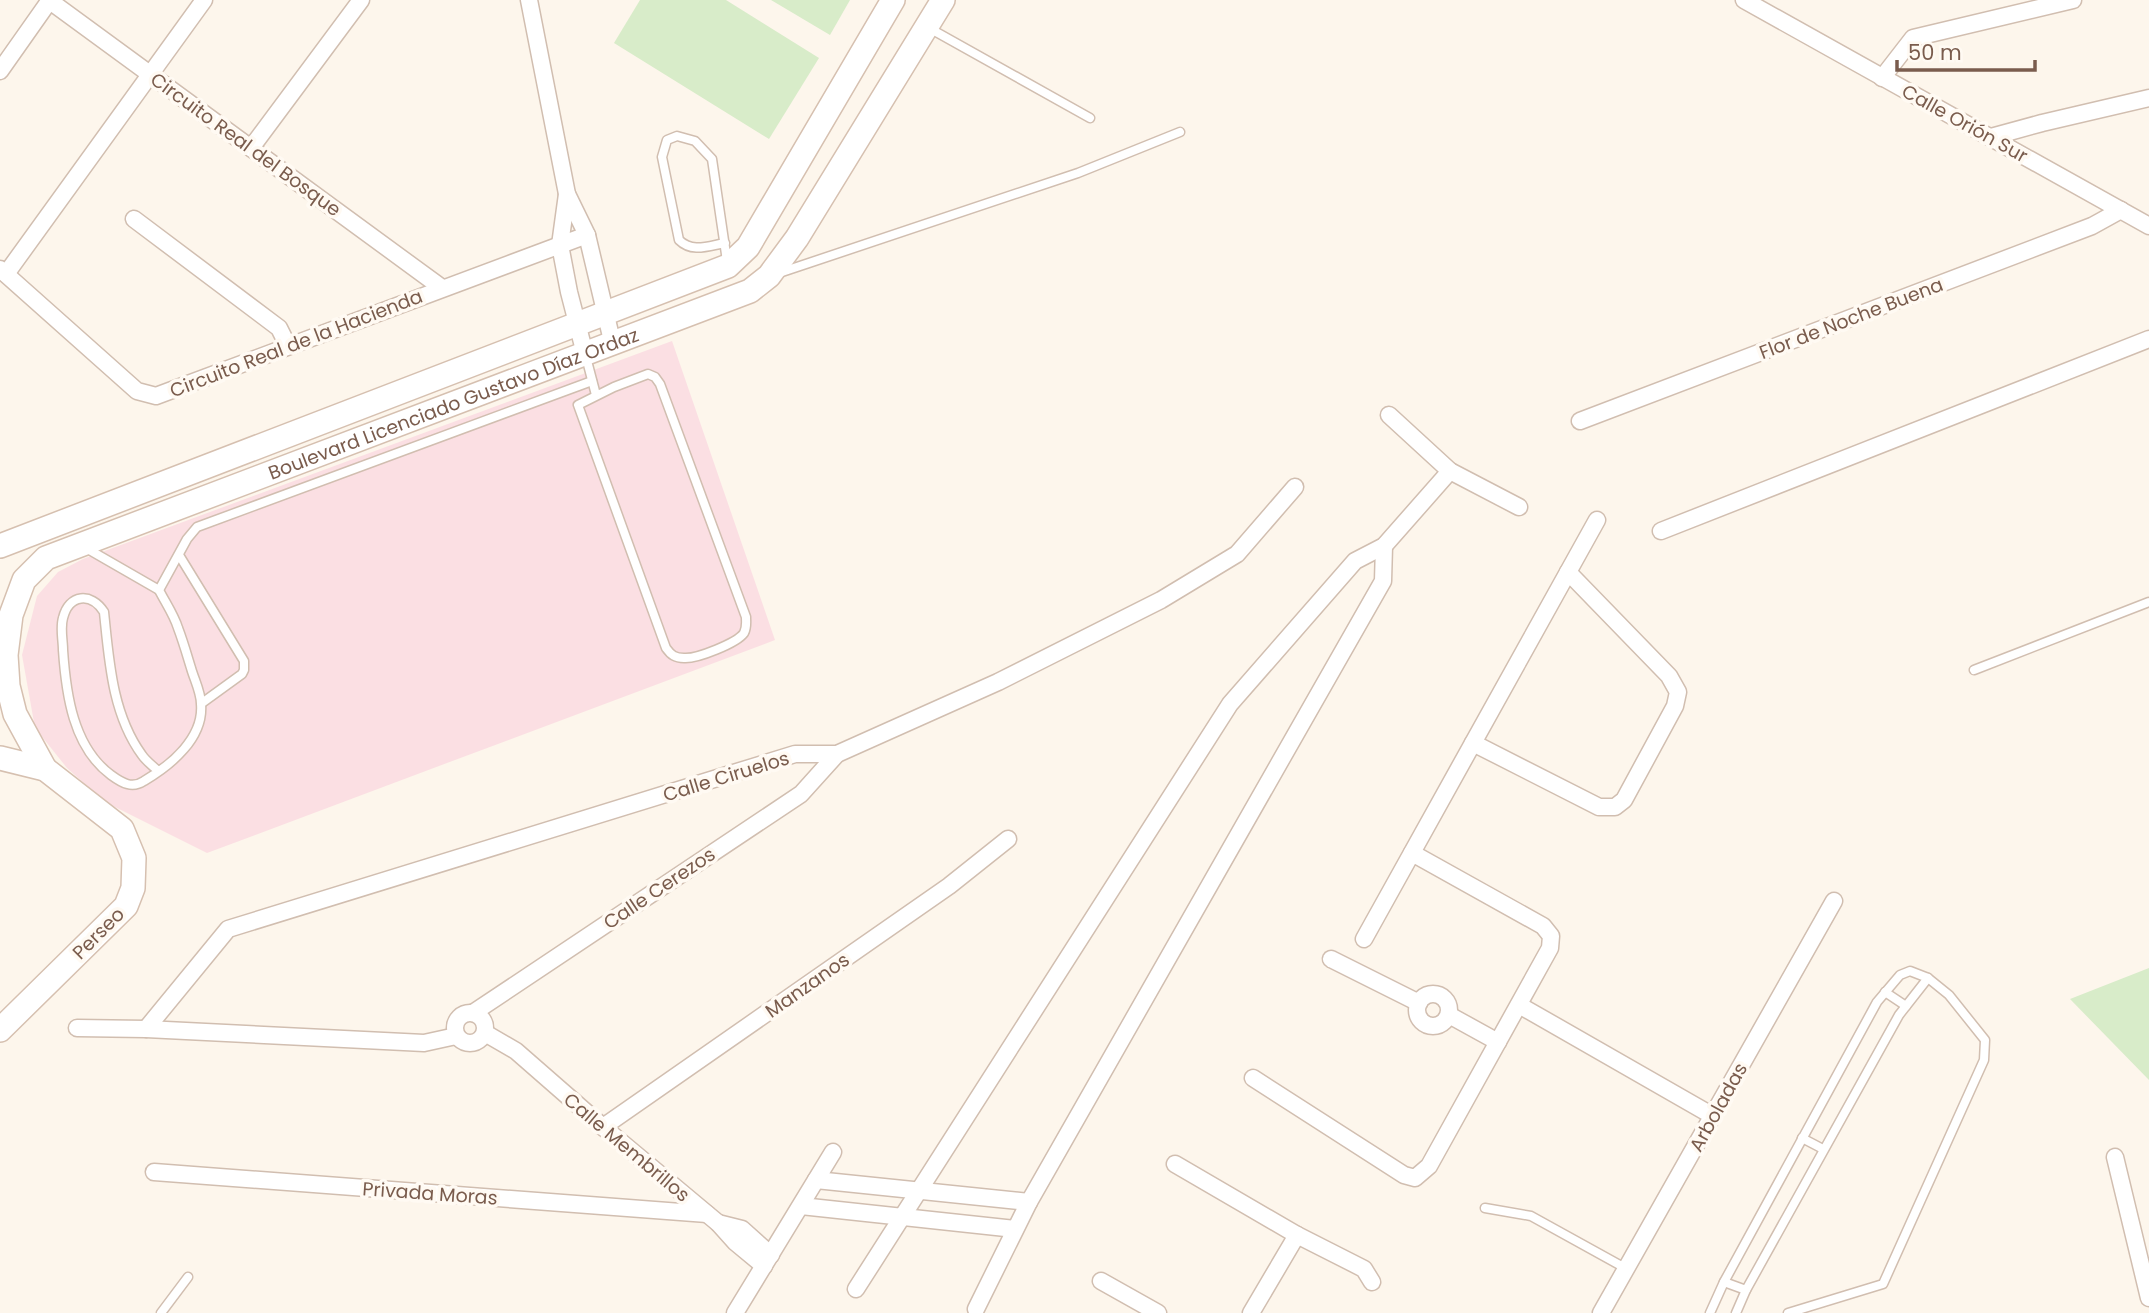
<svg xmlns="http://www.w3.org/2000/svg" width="2149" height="1313" viewBox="0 0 2149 1313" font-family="Poppins,sans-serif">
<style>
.medical{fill:#fbdfe3}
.green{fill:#d8ecc9}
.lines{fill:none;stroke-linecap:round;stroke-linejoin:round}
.lane-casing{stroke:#d1beb0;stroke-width:11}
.street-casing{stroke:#d1beb0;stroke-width:19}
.secondary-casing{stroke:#d6c0b0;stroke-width:26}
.lane{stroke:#fff;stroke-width:8}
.street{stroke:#fff;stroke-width:16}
.secondary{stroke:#fff;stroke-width:23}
.labels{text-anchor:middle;stroke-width:7;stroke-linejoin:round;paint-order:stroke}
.street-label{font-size:19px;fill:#7a5c4d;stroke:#fffaf3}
</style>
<rect width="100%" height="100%" fill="#fdf6ec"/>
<path class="medical" d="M672,341L775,640L207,853L105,802L67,768L35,728L22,655L37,596L58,572L83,559Z"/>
<g class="green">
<path d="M640,0H726L819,58L769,139L614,43Z"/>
<path d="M771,0H850L830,35Z"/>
<path d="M2149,968V1080L2070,999Z"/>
</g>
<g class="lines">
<defs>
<g id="lane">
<path d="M929,28L1090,118"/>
<path d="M725,243C708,246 692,253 679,240L662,157L667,140L677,136L695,141L712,159L727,261"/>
<path d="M779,273L1078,173L1180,132"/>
<path d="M586,357L596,395"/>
<path d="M648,374L655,377L660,384L746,617C746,623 747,627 744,633C737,643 697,659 684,658C675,658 671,655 666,648L578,405L614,387Z"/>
<path d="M86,548L159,590"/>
<path d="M179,555L244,661V670L242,674L202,703"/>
<path d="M1974,670L2149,602"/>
<path d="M158,771C153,766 146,761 142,755C112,714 109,660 104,612C91,592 69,594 63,618C60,628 63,640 63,650C66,694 73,747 111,775C122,783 132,789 144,781C171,765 204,738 201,704C201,692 194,679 191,668C187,655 183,641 178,628C174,615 165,602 159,590L187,539L197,527L592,381"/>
<path d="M1885,992L1906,1006"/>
<path d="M1802,1138L1823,1149"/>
<path d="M1485,1208L1531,1216L1627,1269"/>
<path d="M1724,1282L1746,1290"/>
<path d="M161,1313L188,1277"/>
<path d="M1710,1313L1724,1282L1877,1002L1900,975L1910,971L1928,978L1949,995L1985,1040L1984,1060L1883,1284L1788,1313"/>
<path d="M1736,1313L1746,1290L1899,1015L1928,978"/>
</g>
<g id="street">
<path d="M529,0L567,194L587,235L613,345"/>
<path d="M1744,0L2149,226"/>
<path d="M50,1L442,288"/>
<path d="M0,71L50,0"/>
<path d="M1882,78L1913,38L2073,0"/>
<path d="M1991,137L2042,123L2149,98"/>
<path d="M251,148L361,0"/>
<path d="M567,194L560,245L569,292L585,354"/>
<path d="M134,219L279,328L288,346"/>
<path d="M0,269L137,391L156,396L587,235"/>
<path d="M6,274L204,0"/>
<path d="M1389,415L1450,471L1519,507"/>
<path d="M1580,421L2092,226L2121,210"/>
<path d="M1661,531L2149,339"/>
<path d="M1473,743L1599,807H1615L1624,800L1675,706L1678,692L1669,676L1568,572"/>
<path d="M1364,939L1597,520"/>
<path d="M1331,959L1419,1003"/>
<circle cx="1433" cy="1010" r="16"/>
<path d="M1519,1005L1713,1116"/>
<circle cx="470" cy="1028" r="15"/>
<path d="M473,1013L801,794L837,754"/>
<path d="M1449,1015L1498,1042"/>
<path d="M77,1028L146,1029L424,1043L456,1036"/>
<path d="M146,1029L228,929L795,754H837L998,682L1161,600L1237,554L1295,487"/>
<path d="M485,1033L516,1051L603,1127L718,1223L735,1242L764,1266"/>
<path d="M1253,1078L1404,1175L1415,1178L1429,1166L1550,948L1551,936L1543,926L1412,853"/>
<path d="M603,1127L949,886L1008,839"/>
<path d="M2115,1157L2149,1298"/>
<path d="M1175,1164L1297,1235L1364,1269L1372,1282"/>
<path d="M154,1172L707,1214"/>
<path d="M816,1180L1029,1202"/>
<path d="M801,1206L1015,1229"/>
<path d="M718,1223L742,1229L771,1255"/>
<path d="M1101,1281L1158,1313"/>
<path d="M856,1289L1230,704L1355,561L1384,546L1450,471"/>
<path d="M976,1309L1029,1202L1383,581L1384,546"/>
<path d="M735,1313L833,1152"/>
<path d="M1251,1313L1297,1235"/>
<path d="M1601,1313L1834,901"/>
</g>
<g id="secondary">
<path d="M0,546L728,266L748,247L893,0"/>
<path d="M0,758L45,769L122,829L134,858L133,888L126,906L0,1030"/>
<path id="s1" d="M45,769L15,714L8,686L6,655L11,615L24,580L46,558L750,291L769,276L797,238L943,0"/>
</g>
</defs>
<use href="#lane" class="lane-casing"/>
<use href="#street" class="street-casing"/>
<use href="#secondary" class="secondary-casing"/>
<use href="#lane" class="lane"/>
<use href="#street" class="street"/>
<use href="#secondary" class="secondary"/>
</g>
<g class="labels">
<g class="street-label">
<text transform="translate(1965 123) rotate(29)" y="7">Calle Orión Sur</text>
<text transform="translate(246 144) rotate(36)" y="7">Circuito Real del Bosque</text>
<text transform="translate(1851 318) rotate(-21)" y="7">Flor de Noche Buena</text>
<text transform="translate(296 343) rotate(-21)" y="7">Circuito Real de la Hacienda</text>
<text dy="7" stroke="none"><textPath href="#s1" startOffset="667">Boulevard Licenciado Gustavo Díaz Ordaz</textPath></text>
<text transform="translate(726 776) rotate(-17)" y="7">Calle Ciruelos</text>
<text transform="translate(659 888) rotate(-34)" y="7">Calle Cerezos</text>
<text transform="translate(98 933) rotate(-45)" y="7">Perseo</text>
<text transform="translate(807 985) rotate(-35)" y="7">Manzanos</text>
<text transform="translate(1718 1107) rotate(-61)" y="7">Arboladas</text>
<text transform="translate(627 1147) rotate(40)" y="7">Calle Membrillos</text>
<text transform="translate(430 1193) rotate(4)" y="7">Privada Moras</text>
</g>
</g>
<path d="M1897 60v10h138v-10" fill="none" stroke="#7a5c4d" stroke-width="3.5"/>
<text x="1908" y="60" font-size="21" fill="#7a5c4d" stroke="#fffaf3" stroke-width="5" paint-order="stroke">50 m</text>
</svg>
